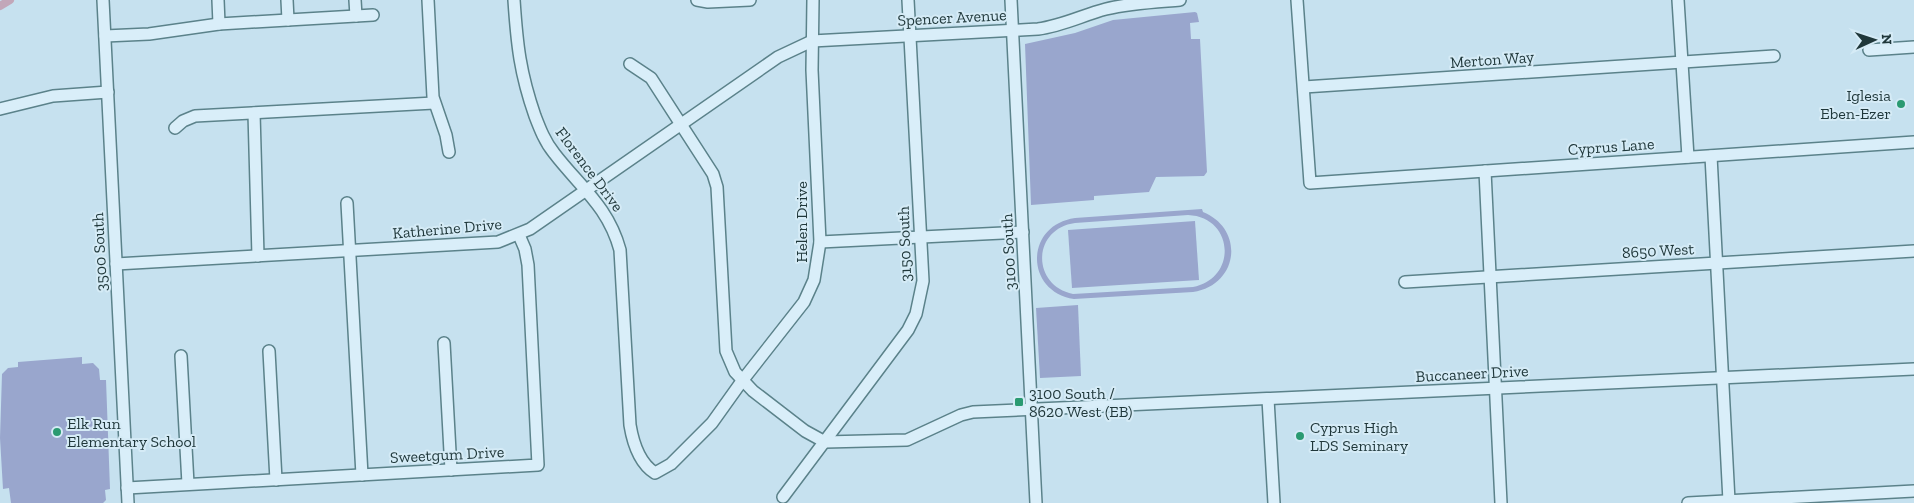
<svg xmlns="http://www.w3.org/2000/svg" width="1914" height="503" viewBox="0 0 1914 503" font-family="'Zilla Slab',serif">
<style>
.green{fill:#99a6cd;fill-rule:evenodd}
.lines{fill:none;stroke-linecap:round;stroke-linejoin:round}
.canal{stroke:#c2a7b9;stroke-width:8}
.minor-casing{stroke:#5b828a;stroke-width:14}
.minor{stroke:#d9eef9;stroke-width:11}
.poi-dot{fill:#2a9a71;stroke:#d5ebf6;stroke-width:2}
.labels{text-anchor:middle;stroke-width:4;stroke-linejoin:round;paint-order:stroke}
.street-label{font-size:16px;fill:#1f373a;stroke:#d5ebf6}
.poi-label{font-size:16px;fill:#1f373a;stroke:#d5ebf6;text-anchor:start}
</style>
<rect width="100%" height="100%" fill="#c6e1ef"/>
<g class="green">
<path d="M1195,12L1197,13L1199,22L1190,23L1191,39H1200L1207,172L1204,176L1156,177L1149,192L1094,196V200L1031,205L1025,44L1075,33L1113,20Z"/>
<path d="M1202,209L1203,212C1245,229 1239,285 1193,292L1074,299C1024,291 1025,225 1075,218ZM1188,215C1234,217 1238,278 1193,287L1073,294C1031,285 1032,229 1075,223Z"/>
<path d="M1195,221L1199,280L1072,288L1068,230Z"/>
<path d="M1078,305L1081,376L1040,378L1036,308Z"/>
<path d="M82,357V364L93,363L99,369L100,380H106L110,489L105,490L106,500L103,503H11L9,488L3,489L0,438L2,374L8,368L18,367V362Z"/>
</g>
<g class="lines">
<path class="canal" d="M0,6L10,0"/>
<defs>
<g id="minor">
<path d="M103,0L128,503"/>
<path d="M218,0L219,24"/>
<path d="M287,0L288,20"/>
<path d="M355,0L356,16"/>
<path d="M428,0L433,97L446,135L449,152"/>
<path d="M514,0C517,45 520,73 535,116C540,129 545,142 554,153C580,187 608,206 620,250L630,425C633,443 639,463 655,473L671,464L712,423L742,381L804,302L814,280L820,242L812,70L813,0"/>
<path d="M697,0L708,2L750,0"/>
<path d="M1011,0L1036,503"/>
<path d="M1297,0L1310,183L1914,142"/>
<path d="M1678,0L1688,157"/>
<path d="M105,36L149,34L219,24L373,15"/>
<path d="M1869,50L1914,47"/>
<path d="M630,64L651,78L713,174L717,187L726,351L735,372L753,391L805,431L825,442L907,440L961,415L973,412L1914,369"/>
<path d="M1304,87L1774,56"/>
<path d="M0,109L53,96L108,92"/>
<path d="M254,113L258,256"/>
<path d="M175,128L183,121L195,116L434,103"/>
<path d="M1711,156L1729,501"/>
<path d="M1485,171L1501,503"/>
<path d="M347,203L362,475"/>
<path d="M820,242L1023,232"/>
<path d="M116,264L498,242L530,229L778,57L812,41L1038,29C1062,26 1083,15 1106,9C1130,3 1155,2 1180,0"/>
<path d="M1405,282L1914,251"/>
<path d="M444,343L451,470"/>
<path d="M269,351L276,480"/>
<path d="M181,356L188,484"/>
<path d="M1268,399L1274,503"/>
<path d="M127,488L538,465L528,265L525,249L519,235"/>
<path d="M783,497L908,330L916,314L923,281L908,0"/>
<path d="M1688,503L1914,491"/>
</g>
</defs>
<use href="#minor" class="minor-casing"/>
<use href="#minor" class="minor"/>
</g>
<g class="poi-dot">
<circle cx="1901" cy="104" r="5"/>
<rect x="1014" y="397" width="10" height="10" rx="2.5"/>
<circle cx="57" cy="432" r="5"/>
<circle cx="1300" cy="436" r="5"/>
</g>
<g class="labels">
<g class="street-label">
<text transform="translate(952 17) rotate(-3)" y="6">Spencer Avenue</text>
<text transform="translate(1492 59) rotate(-4)" y="6">Merton Way</text>
<text transform="translate(1611 146) rotate(-4)" y="6">Cyprus Lane</text>
<text transform="translate(590 169) rotate(53)" y="6">Florence Drive</text>
<text transform="translate(801 222) rotate(-90)" y="6">Helen Drive</text>
<text transform="translate(447 228) rotate(-5)" y="6">Katherine Drive</text>
<text transform="translate(904 244) rotate(-92)" y="6">3150 South</text>
<text transform="translate(1658 250) rotate(-3)" y="6">8650 West</text>
<text transform="translate(99 252) rotate(-93)" y="6">3500 South</text>
<text transform="translate(1008 252) rotate(-93)" y="6">3100 South</text>
<text transform="translate(1472 373) rotate(-3)" y="6">Buccaneer Drive</text>
<text transform="translate(447 454) rotate(-3)" y="6">Sweetgum Drive</text>
</g>
<g class="poi-label">
<text x="1891" y="101" text-anchor="end">Iglesia<tspan x="1891" dy="18">Eben-Ezer</tspan></text>
<text x="1029" y="399">3100 South /<tspan x="1029" dy="18">8620 West (EB)</tspan></text>
<text x="67" y="429">Elk Run<tspan x="67" dy="18">Elementary School</tspan></text>
<text x="1310" y="433">Cyprus High<tspan x="1310" dy="18">LDS Seminary</tspan></text>
</g>
</g>
<g transform="translate(1874 40) rotate(87)" stroke="#d5ebf6" stroke-width="4" paint-order="stroke">
<path d="M0-4L9 19L0 12L-9 19Z" fill="#1f373a"/>
<text y="-8" font-size="14" font-weight="bold" text-anchor="middle" fill="#1f373a">N</text>
</g>
</svg>
